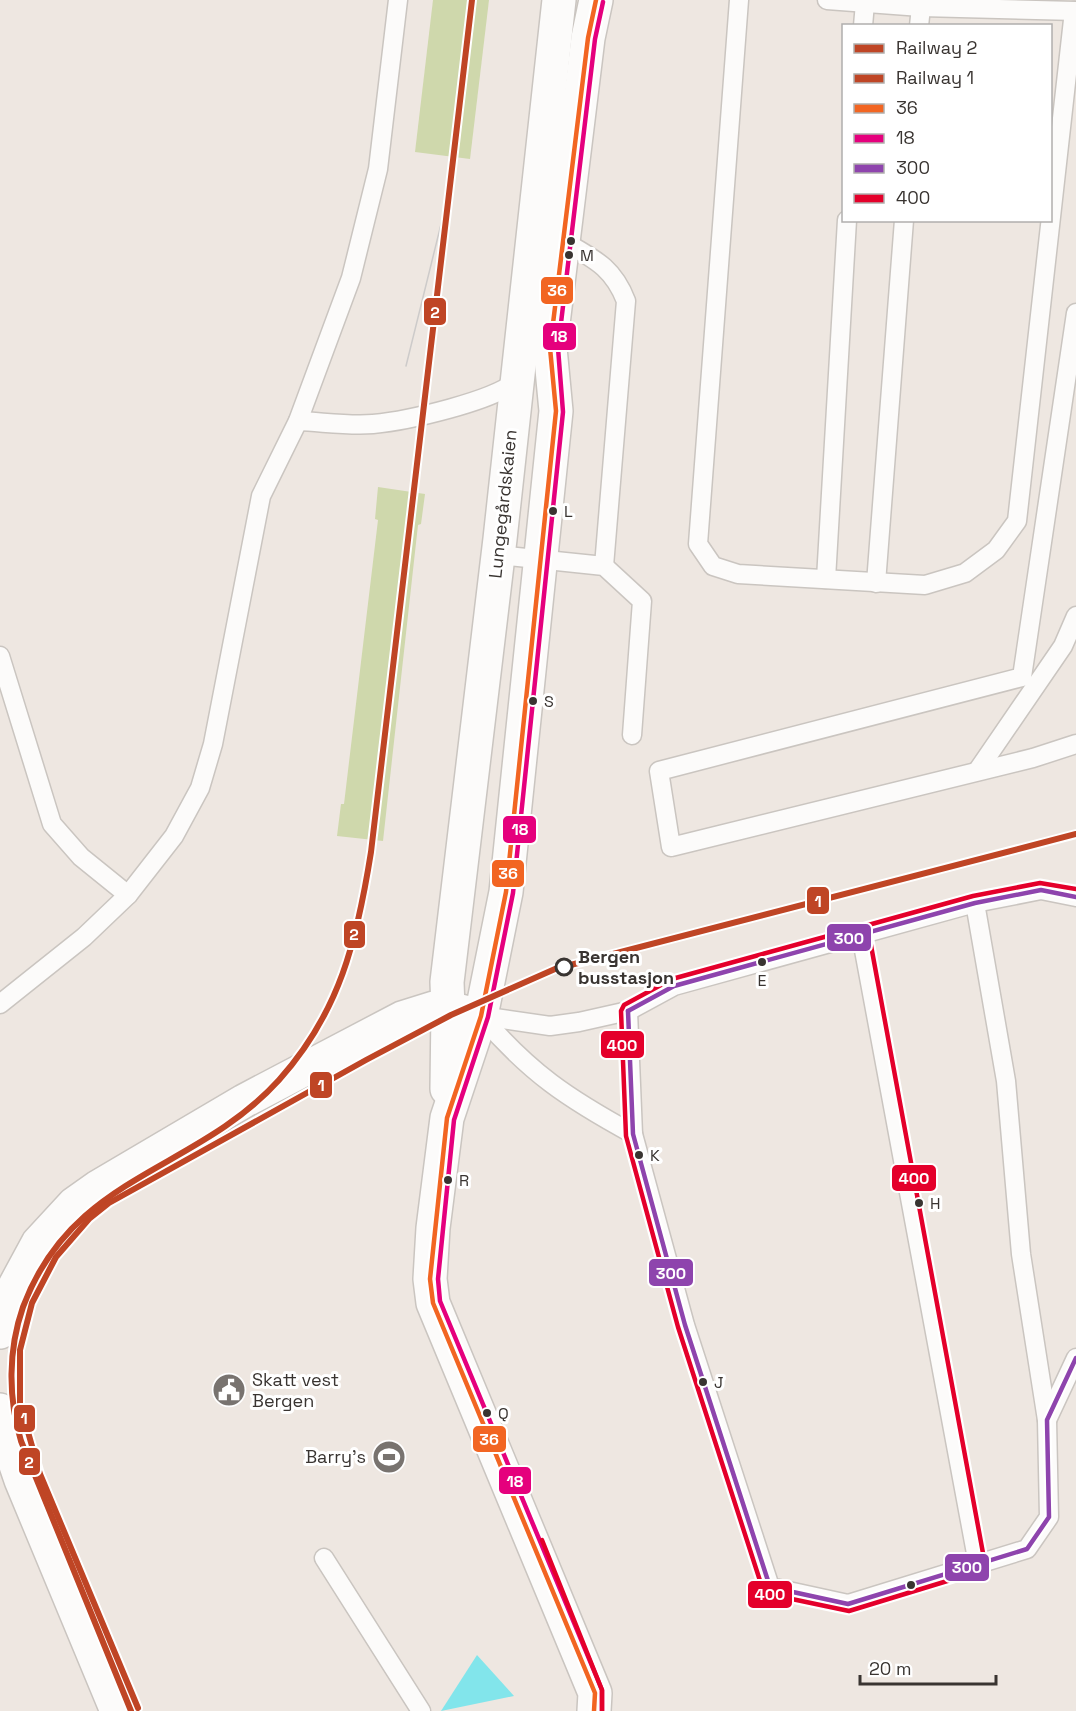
<svg xmlns="http://www.w3.org/2000/svg" width="1076" height="1711" viewBox="0 0 1076 1711" font-family="'Space Grotesk',sans-serif">
<style>
.green{fill:#cfd8ac}
.water{fill:#82e5eb}
.lines{fill:none;stroke-linecap:round;stroke-linejoin:round}
.service-casing{stroke:#cac5c0;stroke-width:21}
.tertiary-casing{stroke:#cac5c0;stroke-width:36}
.secondary-casing{stroke:#cac5c0;stroke-width:36}
.service{stroke:#fcfbfa;stroke-width:18}
.tertiary{stroke:#fcfbfa;stroke-width:33}
.secondary{stroke:#fcfbfa;stroke-width:33}
.tram{stroke:#cdcbca;stroke-width:1.5}
.bus-1-casing{stroke:#fff;stroke-width:9}
.bus-2-casing{stroke:#fff;stroke-width:9}
.bus-3-casing{stroke:#fff;stroke-width:9}
.bus-4-casing{stroke:#fff;stroke-width:9}
.bus-1{stroke:#f26522;stroke-width:4.5}
.bus-2{stroke:#e5007d;stroke-width:4.5}
.bus-3{stroke:#8e44ad;stroke-width:4.5}
.bus-4{stroke:#e4002b;stroke-width:4.5}
.rail-1-casing{stroke:#fff;stroke-width:10}
.rail-2-casing{stroke:#fff;stroke-width:10}
.rail-1{stroke:#bf4525;stroke-width:6}
.rail-2{stroke:#bf4525;stroke-width:6}
.bus-dot{fill:#393431;stroke:#fff;stroke-width:2}
.stop-dot{fill:#fff;stroke:#393431;stroke-width:3}
.labels{text-anchor:middle;stroke-width:6;stroke-linejoin:round;paint-order:stroke}
.bus-label{font-size:16px;fill:#393431;stroke:#fff;text-anchor:start}
.street-label{font-size:18px;fill:#393431;stroke:#fff}
.stop-label{font-size:18px;font-weight:bold;fill:#393431;stroke:#fff;text-anchor:start}
.poi-label{font-size:18px;fill:#393431;stroke:#fff;text-anchor:start}
.line-badge{stroke:#fff;stroke-width:2}
.badge-label{font-size:16px;text-anchor:middle;font-weight:bold;fill:#fff}
</style>
<rect width="100%" height="100%" fill="#eee7e1"/>
<g class="green">
<path d="M433,0H489L470,159L415,152Z"/>
<path d="M378,487L425,494L421,524L418,525L383,841L337,836L341,804H344L378,520L375,519Z"/>
</g>
<path class="water" d="M477,1655L514,1696L441,1711Z"/>
<g class="lines">
<defs>
<g id="service">
<path d="M739,0L698,544L713,566L738,574L925,585L965,573L996,550L1017,521L1074,11"/>
<path d="M827,0L921,7L1076,11"/>
<path d="M863,26L865,3"/>
<path d="M919,26L921,7"/>
<path d="M563,241C594,259 613,267 626,301L604,566"/>
<path d="M1076,313L1022,677L659,771L671,847L1033,758L1076,744"/>
<path d="M298,421C323,422 348,426 373,424C406,421 496,401 519,379"/>
<path d="M498,555L604,566L642,601L632,735"/>
<path d="M826,579L847,220"/>
<path d="M876,583L904,220"/>
<path d="M0,656L52,824L81,857L128,895"/>
<path d="M978,770L1063,646L1076,616"/>
<path d="M861,934L978,1564"/>
<path d="M0,1004L84,937L128,895L174,836L200,788L213,744L261,496L298,421L351,278L378,169L398,0"/>
<path d="M628,1011L633,1134L685,1325L770,1587L848,1604L1027,1549L1049,1517L1047,1420L1021,1254L1006,1081L975,903"/>
<path d="M481,1016L550,1026L579,1022L628,1011L674,986L975,903L1041,890L1076,897"/>
<path d="M481,1016C530,1073 567,1098 633,1134"/>
<path d="M1047,1420L1076,1358"/>
<path d="M324,1558L421,1711"/>
</g>
<g id="tertiary">
<path d="M481,1016L447,1118L433,1228L430,1279L433,1303L595,1693L594,1711"/>
<path d="M447,1089L448,1008"/>
</g>
<g id="secondary">
<path d="M448,1008L447,982L500,539L559,0"/>
<path d="M0,1332L11,1293L38,1243L74,1204L98,1187L244,1101L402,1018L434,1008H448L481,1016L506,892L556,411L550,348L588,38L596,0"/>
<path d="M0,1410L7,1439L21,1480L117,1711"/>
</g>
</defs>
<use href="#service" class="service-casing"/>
<use href="#tertiary" class="tertiary-casing"/>
<use href="#secondary" class="secondary-casing"/>
<use href="#service" class="service"/>
<use href="#tertiary" class="tertiary"/>
<use href="#secondary" class="secondary"/>
<path class="tram" d="M406,366L449,192"/>
<defs>
<path id="bus-1" d="M594,1711L595,1693L433,1303L430,1279L447,1118L481,1016L506,892L556,411L550,348L588,38L596,0"/>
<path id="bus-2" d="M602,1711V1690L440,1301L438,1279L454,1120L488,1017L513,893L563,412L558,348L595,39L603,2"/>
<g id="bus-3">
<path d="M628,1011L633,1134L685,1325L770,1587L848,1604L1027,1549L1049,1517L1047,1420L1076,1358"/>
<path d="M628,1011L674,986L975,903L1041,890L1076,897"/>
</g>
<g id="bus-4">
<path d="M861,927L973,896L1040,883L1076,889"/>
<path d="M857,928L672,979L624,1005L621,1011L626,1136L678,1327L763,1590L768,1594L849,1611L980,1571L985,1564L870,940"/>
<path d="M542,1540L602,1690V1711"/>
</g>
</defs>
<use href="#bus-1" class="bus-1-casing"/>
<use href="#bus-2" class="bus-2-casing"/>
<use href="#bus-3" class="bus-3-casing"/>
<use href="#bus-4" class="bus-4-casing"/>
<use href="#bus-1" class="bus-1"/>
<use href="#bus-2" class="bus-2"/>
<use href="#bus-3" class="bus-3"/>
<use href="#bus-4" class="bus-4"/>
<defs>
<path id="rail-1" d="M131,1711L21,1441C8,1398 8,1350 23,1307C73,1173 195,1173 279,1080C340,1012 357,940 371,852L472,0"/>
<path id="rail-2" d="M138,1708L40,1474L20,1404V1350L32,1303L56,1257L89,1219L109,1203L366,1060L451,1015L555,969L1076,834"/>
</defs>
<use href="#rail-1" class="rail-1-casing"/>
<use href="#rail-2" class="rail-2-casing"/>
<use href="#rail-1" class="rail-1"/>
<use href="#rail-2" class="rail-2"/>
</g>
<defs>
<symbol id="civic-disc" viewBox="-11 -11 22 22"><circle r="9.5" fill="#78736f" stroke="#fff"/><path d="M-.6-6.5H3V-4.5H.6V-3L4-1V1h2V6H-6V1h2V-1L-.6-3ZM-1.2 2.5V6h2.4V2.5Z" fill="#fff"/></symbol>
<symbol id="stadium-disc" viewBox="-11 -11 22 22"><circle r="9.5" fill="#78736f" stroke="#fff"/><path d="M0-5a6.5 5 0 1 0 0 10a6.5 5 0 1 0 0-10ZM-3.5-1.8h7v3.6h-7Z" fill="#fff"/></symbol>
</defs>
<g fill-rule="evenodd">
<use href="#civic-disc" x="210" y="1371" width="38" height="38"/>
<use href="#stadium-disc" x="370" y="1438" width="38" height="38"/>
</g>
<g class="bus-dot">
<circle cx="571" cy="241" r="5"/>
<circle cx="569" cy="255" r="5"/>
<circle cx="553" cy="511" r="5"/>
<circle cx="533" cy="701" r="5"/>
<circle cx="762" cy="962" r="5"/>
<circle cx="639" cy="1155" r="5"/>
<circle cx="448" cy="1180" r="5"/>
<circle cx="919" cy="1203" r="5"/>
<circle cx="703" cy="1382" r="5"/>
<circle cx="487" cy="1413" r="5"/>
<circle cx="911" cy="1585" r="5"/>
</g>
<circle class="stop-dot" cx="564" cy="967" r="8"/>
<g class="labels">
<g class="bus-label">
<text x="580" y="261">M</text>
<text x="564" y="517">L</text>
<text x="544" y="707">S</text>
<text x="762" y="986" text-anchor="middle">E</text>
<text x="650" y="1161">K</text>
<text x="459" y="1186">R</text>
<text x="930" y="1209">H</text>
<text x="714" y="1388">J</text>
<text x="498" y="1419">Q</text>
</g>
<g class="street-label">
<text transform="translate(503 504) rotate(-84)" y="6">Lungegårdskaien</text>
</g>
<g class="stop-label">
<text x="578" y="963">Bergen<tspan x="578" dy="21">busstasjon</tspan></text>
</g>
<g class="poi-label">
<text x="252" y="1386">Skatt vest<tspan x="252" dy="21">Bergen</tspan></text>
<text x="366" y="1463" text-anchor="end">Barry's</text>
</g>
</g>
<g class="line-badge">
<rect x="540" y="276" width="34" height="29" rx="6" fill="#f26522"/>
<rect x="423" y="297" width="24" height="29" rx="6" fill="#bf4525"/>
<rect x="542" y="322" width="35" height="29" rx="6" fill="#e5007d"/>
<rect x="502" y="815" width="35" height="29" rx="6" fill="#e5007d"/>
<rect x="491" y="859" width="34" height="29" rx="6" fill="#f26522"/>
<rect x="806" y="886" width="24" height="29" rx="6" fill="#bf4525"/>
<rect x="343" y="920" width="23" height="29" rx="6" fill="#bf4525"/>
<rect x="826" y="923" width="46" height="29" rx="6" fill="#8e44ad"/>
<rect x="600" y="1030" width="45" height="29" rx="6" fill="#e4002b"/>
<rect x="309" y="1071" width="24" height="28" rx="6" fill="#bf4525"/>
<rect x="891" y="1164" width="46" height="28" rx="6" fill="#e4002b"/>
<rect x="648" y="1258" width="46" height="29" rx="6" fill="#8e44ad"/>
<rect x="13" y="1404" width="23" height="29" rx="6" fill="#bf4525"/>
<rect x="472" y="1425" width="35" height="28" rx="6" fill="#f26522"/>
<rect x="18" y="1447" width="23" height="29" rx="6" fill="#bf4525"/>
<rect x="498" y="1466" width="34" height="29" rx="6" fill="#e5007d"/>
<rect x="944" y="1553" width="46" height="29" rx="6" fill="#8e44ad"/>
<rect x="747" y="1580" width="46" height="29" rx="6" fill="#e4002b"/>
</g>
<g class="badge-label">
<text x="557" y="296">36</text>
<text x="435" y="318">2</text>
<text x="559" y="342">18</text>
<text x="520" y="835">18</text>
<text x="508" y="879">36</text>
<text x="818" y="907">1</text>
<text x="354" y="940">2</text>
<text x="849" y="944">300</text>
<text x="622" y="1051">400</text>
<text x="321" y="1091">1</text>
<text x="914" y="1184">400</text>
<text x="671" y="1279">300</text>
<text x="24" y="1424">1</text>
<text x="489" y="1445">36</text>
<text x="29" y="1468">2</text>
<text x="515" y="1487">18</text>
<text x="967" y="1573">300</text>
<text x="770" y="1600">400</text>
</g>
<rect x="842" y="24" width="210" height="198" fill="#ffffff" stroke="#b0aead" stroke-width="1.5"/>
<rect x="854" y="44" width="30" height="9" fill="#bf4525" stroke="#b0aead" stroke-width="1.5"/>
<text x="896" y="54" font-size="18" fill="#393431">Railway 2</text>
<rect x="854" y="74" width="30" height="9" fill="#bf4525" stroke="#b0aead" stroke-width="1.5"/>
<text x="896" y="84" font-size="18" fill="#393431">Railway 1</text>
<rect x="854" y="104" width="30" height="9" fill="#f26522" stroke="#b0aead" stroke-width="1.5"/>
<text x="896" y="114" font-size="18" fill="#393431">36</text>
<rect x="854" y="134" width="30" height="9" fill="#e5007d" stroke="#b0aead" stroke-width="1.5"/>
<text x="896" y="144" font-size="18" fill="#393431">18</text>
<rect x="854" y="164" width="30" height="9" fill="#8e44ad" stroke="#b0aead" stroke-width="1.5"/>
<text x="896" y="174" font-size="18" fill="#393431">300</text>
<rect x="854" y="194" width="30" height="9" fill="#e4002b" stroke="#b0aead" stroke-width="1.5"/>
<text x="896" y="204" font-size="18" fill="#393431">400</text>
<path d="M860 1675v9h136v-9" fill="none" stroke="#393431" stroke-width="3"/>
<text x="869" y="1675" font-size="18" fill="#393431" stroke="#ffffff" stroke-width="4.5" paint-order="stroke">20 m</text>
</svg>
